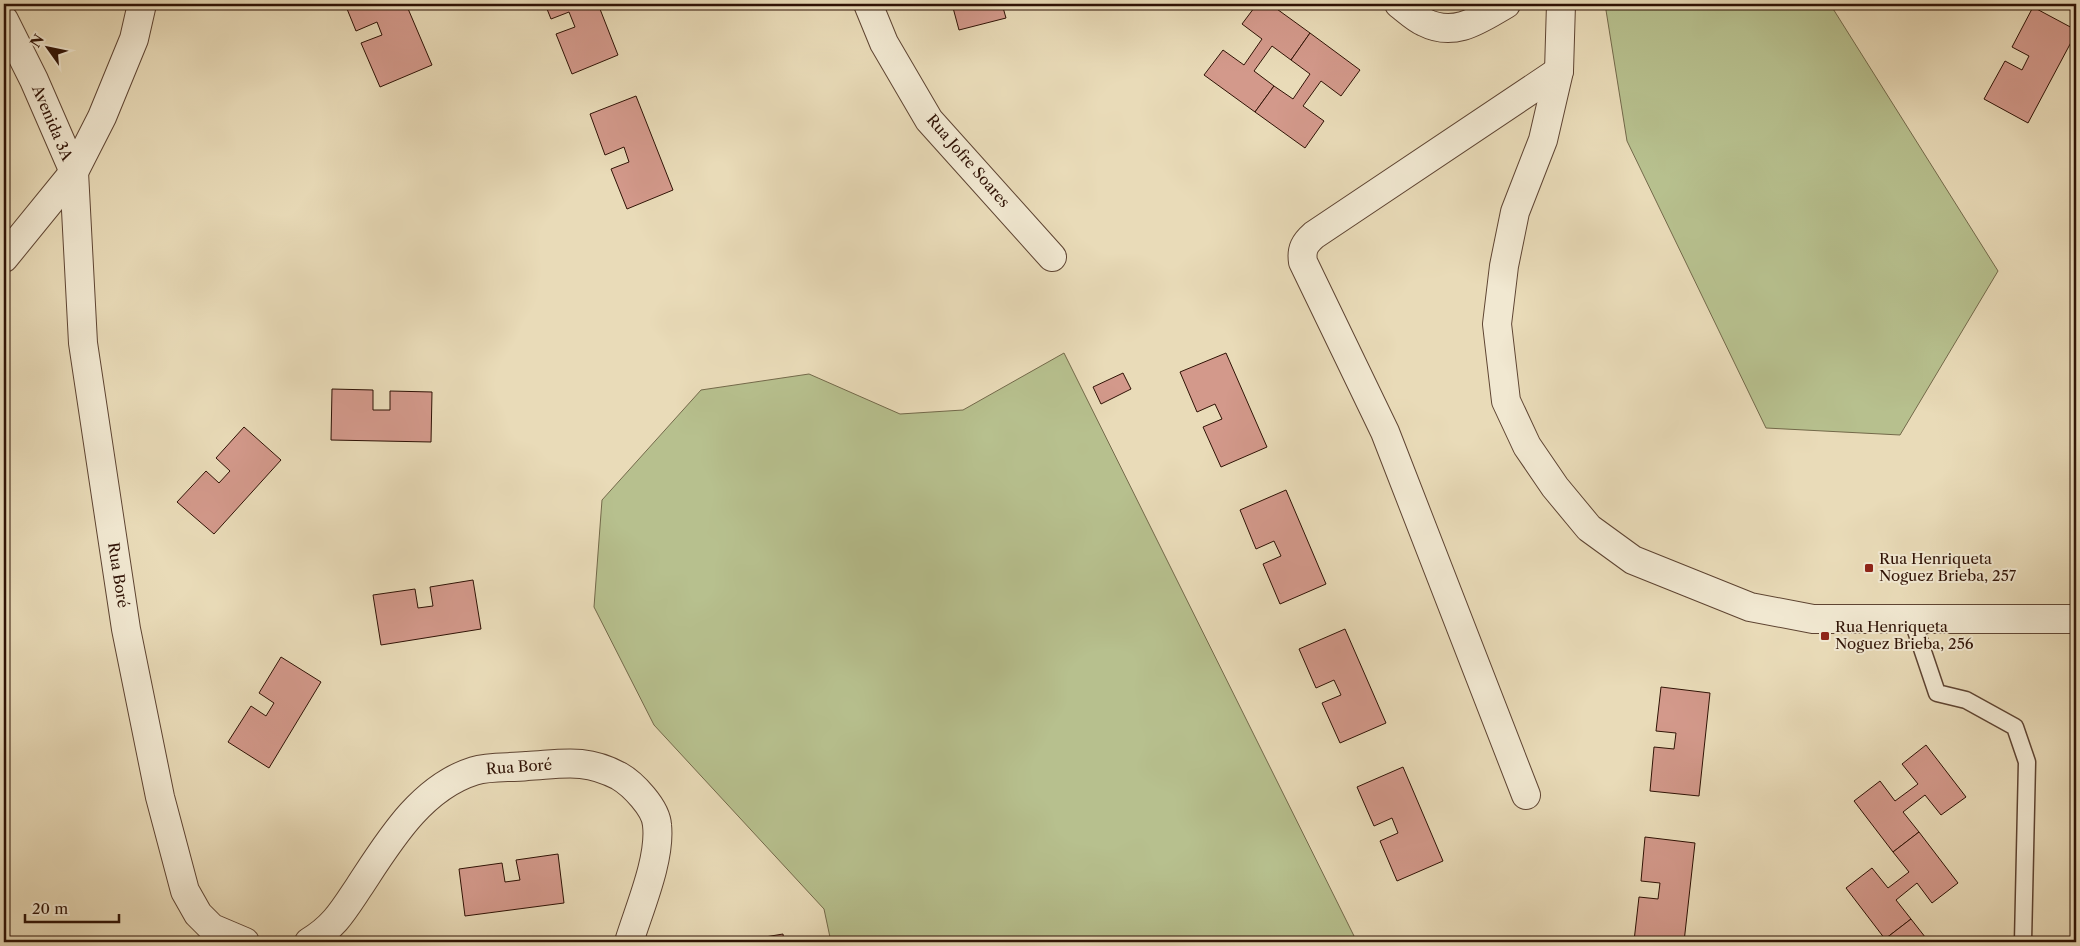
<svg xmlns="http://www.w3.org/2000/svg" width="2080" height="946" viewBox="0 0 2080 946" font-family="'Libre Caslon Text',serif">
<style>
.green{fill:#b7c08e;stroke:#73694a}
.building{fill:#d3998b;stroke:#2f1205}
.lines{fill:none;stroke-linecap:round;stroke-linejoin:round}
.lane-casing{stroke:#5e4432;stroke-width:19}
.street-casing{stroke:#5e4432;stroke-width:30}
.lane{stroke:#f1e8d1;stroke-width:16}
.street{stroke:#f1e8d1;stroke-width:28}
.poi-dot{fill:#8f2418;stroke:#f1e8d1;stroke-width:2}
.labels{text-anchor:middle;stroke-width:4;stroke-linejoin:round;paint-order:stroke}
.street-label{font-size:15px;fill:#2f1205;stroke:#f1e8d1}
.poi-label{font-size:15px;fill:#2f1205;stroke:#f1e8d1;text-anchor:start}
</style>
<rect width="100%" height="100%" fill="#e9dbb8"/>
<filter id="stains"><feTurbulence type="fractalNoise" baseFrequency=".004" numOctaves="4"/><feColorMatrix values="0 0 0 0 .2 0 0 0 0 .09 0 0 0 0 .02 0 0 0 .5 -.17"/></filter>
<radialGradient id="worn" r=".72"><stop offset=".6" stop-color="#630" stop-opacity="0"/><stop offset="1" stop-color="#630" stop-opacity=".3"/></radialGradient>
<g class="green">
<path d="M1605,4H1830L1998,271L1900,435L1766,428L1627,141Z"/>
<path d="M1064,353L1357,942H831L824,909L654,725L594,607L602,500L701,390L809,374L900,414L963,410Z"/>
</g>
<g class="building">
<path d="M345,4H406L432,65L380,87L361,43L382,35L377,22L356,31Z"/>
<path d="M545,4H598L618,55L572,74L556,34L575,27L569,12L551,19Z"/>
<path d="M952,4H1002L1006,18L959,30Z"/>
<path d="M1257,4H1270L1310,33L1291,60L1272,46L1254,71L1274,86L1255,112L1204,75L1223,50L1244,65L1262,39L1242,24Z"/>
<path d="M2033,7L2076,30V33L2028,123L1984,99L2005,61L2022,70L2029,56L2012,47Z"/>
<path d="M1310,33L1360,70L1341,96L1321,81L1303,106L1324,121L1305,148L1255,112L1274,86L1293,99L1310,74L1291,60Z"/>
<path d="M636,96L673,190L627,209L611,169L629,162L624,147L605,155L590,114Z"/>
<path d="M1226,353L1267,447L1221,467L1203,427L1222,419L1215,404L1197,412L1180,372Z"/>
<path d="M1123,373L1131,389L1101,404L1093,387Z"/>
<path d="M332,389L373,390V410H390V391L432,392L431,442L331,440Z"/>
<path d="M244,427L281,460L214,534L177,502L206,471L219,483L230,471L216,458Z"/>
<path d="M1286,490L1326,584L1280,604L1263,564L1281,556L1274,541L1256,549L1240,510Z"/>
<path d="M473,580L481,629L381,645L373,595L415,589L418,608L433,606L430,587Z"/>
<path d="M1345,629L1386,723L1340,743L1322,703L1341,695L1334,680L1316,688L1299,649Z"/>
<path d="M281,657L321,682L269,768L228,742L251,706L266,716L274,703L259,693Z"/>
<path d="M1661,687L1710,693L1699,796L1650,791L1654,747L1674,749L1676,733L1656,731Z"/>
<path d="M1926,745L1966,797L1941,815L1925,795L1903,812L1919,832L1893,852L1854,801L1880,781L1895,801L1918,784L1902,764Z"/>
<path d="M1403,767L1443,861L1397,881L1380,841L1398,833L1392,818L1374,826L1357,787Z"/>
<path d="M1919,832L1958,883L1932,903L1917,883L1896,900L1911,919L1885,939L1846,888L1872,868L1888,888L1909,872L1893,852Z"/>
<path d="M1645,837L1695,843L1684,942L1634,941L1639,897L1658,899L1660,883L1641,881Z"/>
<path d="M558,854L564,903L465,916L459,869L502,863L505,882L520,880L516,860Z"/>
<path d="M1911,919L1929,942H1888L1885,939Z"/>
<path d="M783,934L784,942H741V941Z"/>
</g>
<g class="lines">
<defs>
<path id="lane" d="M1912,619L1937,693L1966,700L2015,727L2027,762L2023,942"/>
<g id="street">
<path d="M868,4L884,43L929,120L1052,257"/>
<path d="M1399,4C1407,10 1415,18 1424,22C1455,38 1480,19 1506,4"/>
<path d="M1561,4L1559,71L1543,140L1515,212L1504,266L1497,324L1506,401L1527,446L1555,487L1589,528L1633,560L1750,607L1813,619H2076"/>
<path d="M4,20L34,80L74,172L83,343L126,629L160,797L185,891L198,914L212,928L245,942"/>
<path d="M4,258L74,172L102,117L134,39L142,4"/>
<path d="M1526,795L1385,432L1303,262C1301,249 1305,243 1314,235L1559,71"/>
<path d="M309,942C334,927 343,911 359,887C388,843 420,788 474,771C490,766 510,768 527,766C563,764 585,758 619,776C633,784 656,808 657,825C661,859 639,909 629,942"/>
</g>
</defs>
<use href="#lane" class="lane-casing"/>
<use href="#street" class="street-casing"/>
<use href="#lane" class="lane"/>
<use href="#street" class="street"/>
</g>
<g class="poi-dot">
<rect x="1864" y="563" width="10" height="10" rx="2.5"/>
<rect x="1820" y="631" width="10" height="10" rx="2.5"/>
</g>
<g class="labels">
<g class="street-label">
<text transform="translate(52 123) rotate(67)" y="5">Avenida 3A</text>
<text transform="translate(968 161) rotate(49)" y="5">Rua Jofre Soares</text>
<text transform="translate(118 575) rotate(81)" y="5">Rua Boré</text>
<text transform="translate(519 767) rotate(-4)" y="5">Rua Boré</text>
</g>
<g class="poi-label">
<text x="1879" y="564">Rua Henriqueta<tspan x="1879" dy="17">Noguez Brieba, 257</tspan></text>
<text x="1835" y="632">Rua Henriqueta<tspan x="1835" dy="17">Noguez Brieba, 256</tspan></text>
</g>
</g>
<rect width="2080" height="946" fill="none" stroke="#e9dbb8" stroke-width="20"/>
<rect x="5" y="5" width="2070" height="936" fill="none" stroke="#2f1205" stroke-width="2.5"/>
<rect x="10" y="10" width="2060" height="926" fill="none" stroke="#2f1205"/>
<g transform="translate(48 48) rotate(303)" stroke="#f1e8d1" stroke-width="4" paint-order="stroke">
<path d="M0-4L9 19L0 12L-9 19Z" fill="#2f1205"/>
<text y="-8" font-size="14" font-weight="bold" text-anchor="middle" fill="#2f1205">N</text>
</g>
<path d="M25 914v8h94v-8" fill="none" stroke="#2f1205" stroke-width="2.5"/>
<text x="32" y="914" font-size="15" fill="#2f1205" stroke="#f1e8d1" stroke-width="4" paint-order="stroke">20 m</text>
<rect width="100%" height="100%" filter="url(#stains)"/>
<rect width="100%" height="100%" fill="url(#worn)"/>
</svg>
